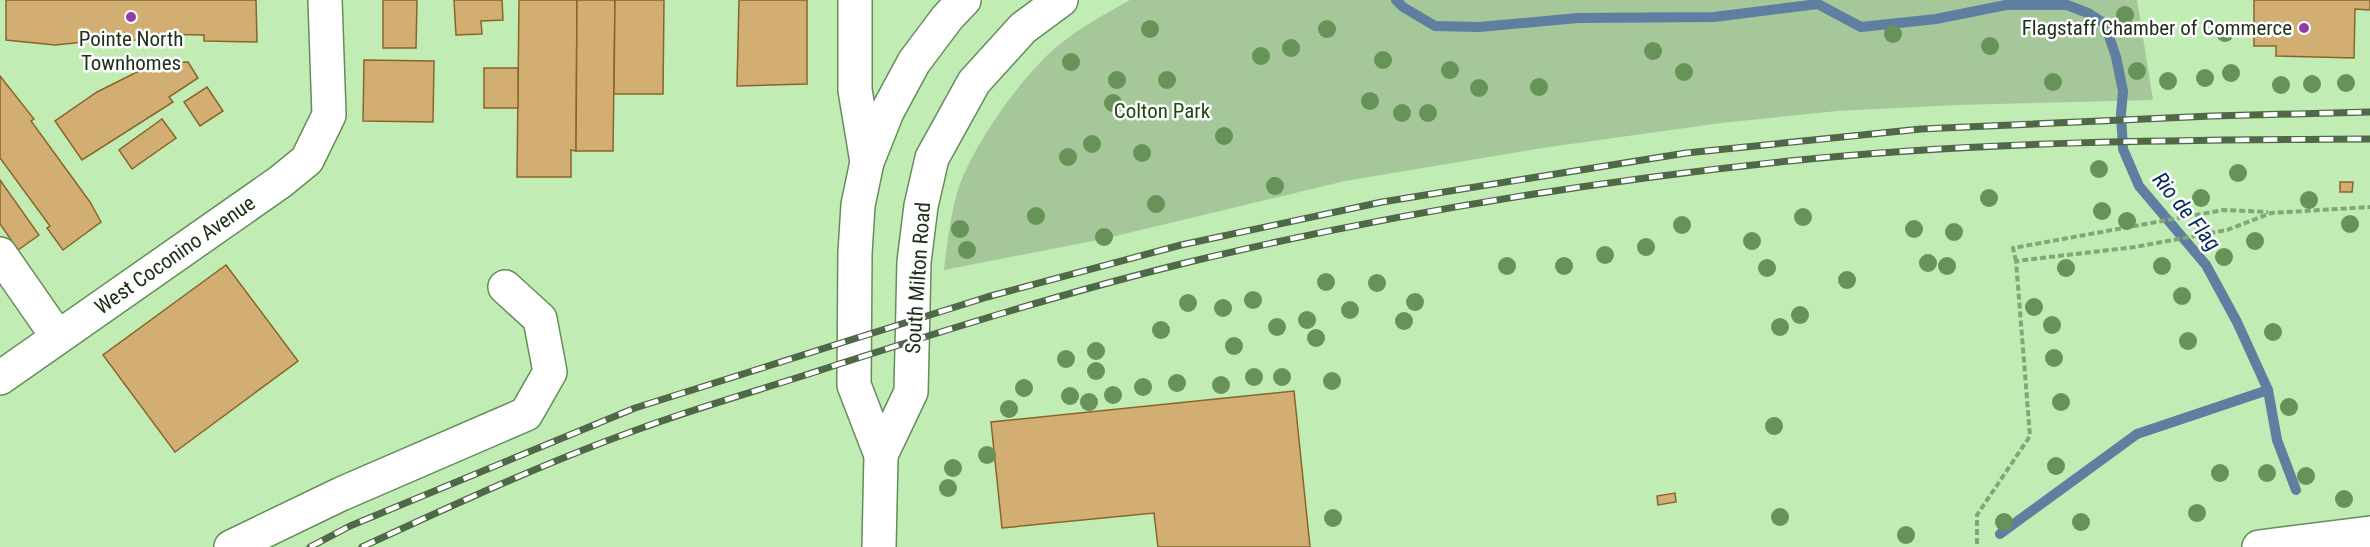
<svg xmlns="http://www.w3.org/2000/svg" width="2370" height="547" viewBox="0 0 2370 547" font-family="'Roboto Condensed',sans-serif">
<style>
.green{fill:#a5c79a}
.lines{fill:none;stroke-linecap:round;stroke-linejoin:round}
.stream{stroke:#5f7ea0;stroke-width:10}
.building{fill:#d3ae73;stroke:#88662b;stroke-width:1.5}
.minor-casing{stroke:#658d59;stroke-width:36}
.major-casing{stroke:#658d59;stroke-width:36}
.path{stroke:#84a57a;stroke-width:4;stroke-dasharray:6 3;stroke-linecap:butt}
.minor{stroke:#fff;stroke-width:33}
.major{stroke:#fff;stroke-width:33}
.rail-casing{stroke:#4f6848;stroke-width:7}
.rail{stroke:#fff;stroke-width:4.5;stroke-dasharray:14;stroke-linecap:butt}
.tree{fill:#679258}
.poi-dot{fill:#923ca9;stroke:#fff;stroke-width:2}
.labels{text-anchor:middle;stroke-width:5;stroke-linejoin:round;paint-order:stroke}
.poi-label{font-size:21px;fill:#20311b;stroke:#fff;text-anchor:end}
.park-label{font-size:21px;fill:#1e480c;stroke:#fff}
.street-label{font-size:21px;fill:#20311b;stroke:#fff}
.water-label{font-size:22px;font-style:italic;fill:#04285a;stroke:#fff}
</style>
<rect width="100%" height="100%" fill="#c1ecb4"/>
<path class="green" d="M1130,0H2137L2153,100L1957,105L1837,111L1721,123L1542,148L1345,181L1103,239L944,270C947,244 950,218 957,193C971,147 1025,70 1064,41C1084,25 1107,13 1130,0Z"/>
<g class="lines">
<g class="stream">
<path d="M1396,0L1403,7L1435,26L1479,27L1578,18L1714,17L1818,4L1861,27L1936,19L2006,5H2067L2088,13L2105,24L2116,57L2123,91L2121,114L2123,149L2139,186L2206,265L2237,322L2268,390L2277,440L2296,490"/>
<path d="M2000,534L2137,434L2268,390"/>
</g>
</g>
<g class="building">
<path d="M6,0H256L257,42L204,41V35L154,34V40H104L55,45L6,40Z"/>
<path d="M383,0H417L416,48H383Z"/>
<path d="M454,0H502L503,20L481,21L482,34L456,35Z"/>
<path d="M519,0H577L576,151L571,150V177H517Z"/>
<path d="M577,0H615L613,151H576Z"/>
<path d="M615,0H664L663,94H614Z"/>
<path d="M739,0H807V84L737,86Z"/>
<path d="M2254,0H2370V10L2355,9L2354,58L2276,56V46H2254Z"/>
<path d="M364,60L434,61L433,122L363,121Z"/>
<path d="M188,62L198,78L169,97L173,102L82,160L55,121L97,92L147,67L150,72L164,63Z"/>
<rect x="484" y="68" width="34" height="40"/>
<path d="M0,76L34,119L31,121L90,202L101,222L63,250L47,228L50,226L0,158Z"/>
<path d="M207,87L223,111L200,126L184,102Z"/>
<path d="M162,119L176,138L132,169L119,150Z"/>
<path d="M0,180L39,235L18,250L0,224Z"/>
<path d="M2340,182H2353L2352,192H2340Z"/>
<path d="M226,265L298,361L175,452L103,355Z"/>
<path d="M1294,391L1310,547H1158L1154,513L1002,528L991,422Z"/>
<path d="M1675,493L1676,502L1658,505L1657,496Z"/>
</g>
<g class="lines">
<defs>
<g id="minor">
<path d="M855,0V90L867,162"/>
<path d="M0,254L57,336"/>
<path d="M0,378L280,182L307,160L329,115L325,0"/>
<path d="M231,547L341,494L526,414L550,372L540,319L505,287"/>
<path d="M2259,547L2370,533"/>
</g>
<g id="major">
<path d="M881,455L911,392L914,262L921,206L932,158L974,82L1023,28L1061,0"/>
<path d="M879,547L881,455L854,385L855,253L858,205L867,162L887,112L914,62L947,18L964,0"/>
</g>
</defs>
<use href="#minor" class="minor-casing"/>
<use href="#major" class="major-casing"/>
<g class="path">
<path d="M2016,261L2013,248L2223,210L2268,212"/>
<path d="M1977,544V515L2030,436L2016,261L2135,247L2227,230L2271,213L2370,207"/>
</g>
<use href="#minor" class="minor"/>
<use href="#major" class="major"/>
<defs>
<g id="rail">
<path d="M310,547L350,526L635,408L987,297L1181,245L1382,202L1686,153L1921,129L2212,116L2370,112"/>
<path d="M362,547C453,505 544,463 639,429C704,405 771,387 836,365C952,328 1067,292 1185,263C1384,215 1586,182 1789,161C1982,141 2176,140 2370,139"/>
</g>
</defs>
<use href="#rail" class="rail-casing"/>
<use href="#rail" class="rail"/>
</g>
<g class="tree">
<circle cx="2125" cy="15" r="9"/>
<circle cx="1150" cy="29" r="9"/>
<circle cx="1327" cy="29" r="9"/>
<circle cx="2225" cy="33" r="9"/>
<circle cx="1893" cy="34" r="9"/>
<circle cx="1990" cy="46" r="9"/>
<circle cx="1291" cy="48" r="9"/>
<circle cx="1653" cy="51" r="9"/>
<circle cx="1261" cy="56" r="9"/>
<circle cx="1383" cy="60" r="9"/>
<circle cx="1071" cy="62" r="9"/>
<circle cx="1450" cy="70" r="9"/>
<circle cx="2137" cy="71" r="9"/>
<circle cx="1684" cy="72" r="9"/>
<circle cx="2231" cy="73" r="9"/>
<circle cx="2205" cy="78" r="9"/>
<circle cx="1117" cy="80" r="9"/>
<circle cx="1167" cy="80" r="9"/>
<circle cx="2168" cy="81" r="9"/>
<circle cx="2053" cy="82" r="9"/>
<circle cx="2346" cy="83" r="9"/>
<circle cx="2312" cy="84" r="9"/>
<circle cx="2281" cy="85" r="9"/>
<circle cx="1539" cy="87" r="9"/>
<circle cx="1479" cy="88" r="9"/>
<circle cx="1370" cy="101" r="9"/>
<circle cx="1113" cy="103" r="9"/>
<circle cx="1402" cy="113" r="9"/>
<circle cx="1428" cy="113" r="9"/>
<circle cx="1224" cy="136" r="9"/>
<circle cx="1092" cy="144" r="9"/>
<circle cx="1142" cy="153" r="9"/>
<circle cx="1068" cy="157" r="9"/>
<circle cx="2099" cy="169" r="9"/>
<circle cx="2238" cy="173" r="9"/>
<circle cx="1275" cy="186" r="9"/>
<circle cx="1989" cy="198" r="9"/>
<circle cx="2201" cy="198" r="9"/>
<circle cx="2309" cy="200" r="9"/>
<circle cx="1156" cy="204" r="9"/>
<circle cx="2102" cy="211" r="9"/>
<circle cx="1036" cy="216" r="9"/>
<circle cx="1803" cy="217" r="9"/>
<circle cx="2127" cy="221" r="9"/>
<circle cx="2350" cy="224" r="9"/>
<circle cx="1682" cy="225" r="9"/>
<circle cx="960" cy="229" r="9"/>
<circle cx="1914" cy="229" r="9"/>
<circle cx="1954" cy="232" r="9"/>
<circle cx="1104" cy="237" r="9"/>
<circle cx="1752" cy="241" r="9"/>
<circle cx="2255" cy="241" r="9"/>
<circle cx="1646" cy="247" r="9"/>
<circle cx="967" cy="250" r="9"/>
<circle cx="1605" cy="255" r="9"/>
<circle cx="2224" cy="257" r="9"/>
<circle cx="1928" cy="263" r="9"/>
<circle cx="1507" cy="266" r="9"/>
<circle cx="1564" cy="266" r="9"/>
<circle cx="1947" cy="266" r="9"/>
<circle cx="2162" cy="266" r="9"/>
<circle cx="1767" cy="268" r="9"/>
<circle cx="2066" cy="268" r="9"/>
<circle cx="1847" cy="280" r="9"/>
<circle cx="1326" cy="282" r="9"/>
<circle cx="1377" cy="283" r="9"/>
<circle cx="2182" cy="296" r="9"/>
<circle cx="1253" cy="300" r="9"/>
<circle cx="1415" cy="302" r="9"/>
<circle cx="1188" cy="303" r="9"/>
<circle cx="2034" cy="307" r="9"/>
<circle cx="1223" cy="308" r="9"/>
<circle cx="1350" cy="310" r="9"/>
<circle cx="1800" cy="315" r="9"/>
<circle cx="1307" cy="320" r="9"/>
<circle cx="1404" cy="321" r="9"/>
<circle cx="2052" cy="325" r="9"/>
<circle cx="1277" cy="327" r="9"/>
<circle cx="1780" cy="327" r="9"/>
<circle cx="1161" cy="330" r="9"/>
<circle cx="2273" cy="332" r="9"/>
<circle cx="1316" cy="338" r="9"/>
<circle cx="2188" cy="341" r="9"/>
<circle cx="1234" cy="346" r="9"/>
<circle cx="1096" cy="351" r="9"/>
<circle cx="2054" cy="358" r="9"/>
<circle cx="1066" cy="359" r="9"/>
<circle cx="1096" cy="371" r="9"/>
<circle cx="1254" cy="377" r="9"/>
<circle cx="1282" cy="377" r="9"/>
<circle cx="1332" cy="381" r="9"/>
<circle cx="1177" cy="383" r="9"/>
<circle cx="1221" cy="385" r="9"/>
<circle cx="1143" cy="387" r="9"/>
<circle cx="1024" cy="388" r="9"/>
<circle cx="1113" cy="395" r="9"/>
<circle cx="1070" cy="396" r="9"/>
<circle cx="1089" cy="402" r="9"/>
<circle cx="2061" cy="402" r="9"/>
<circle cx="2289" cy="407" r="9"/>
<circle cx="1009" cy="409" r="9"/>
<circle cx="1774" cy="426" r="9"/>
<circle cx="987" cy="455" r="9"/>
<circle cx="2056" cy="466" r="9"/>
<circle cx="953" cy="468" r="9"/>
<circle cx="2220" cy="473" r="9"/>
<circle cx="2267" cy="473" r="9"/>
<circle cx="2306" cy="476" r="9"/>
<circle cx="948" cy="488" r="9"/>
<circle cx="2344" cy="499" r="9"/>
<circle cx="2197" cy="513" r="9"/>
<circle cx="1780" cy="517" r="9"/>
<circle cx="1333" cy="518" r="9"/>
<circle cx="2004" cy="522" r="9"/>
<circle cx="2081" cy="522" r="9"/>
<circle cx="1906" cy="535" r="9"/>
</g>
<g class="poi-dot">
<circle cx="131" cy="17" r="6"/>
<circle cx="2304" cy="28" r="6"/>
</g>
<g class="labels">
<g class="poi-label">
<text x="2292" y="35">Flagstaff Chamber of Commerce</text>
<text x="131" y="46" text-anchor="middle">Pointe North<tspan x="131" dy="24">Townhomes</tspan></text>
</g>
<g class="park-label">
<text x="1162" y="118">Colton Park</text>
</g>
<g class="street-label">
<text transform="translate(175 255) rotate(-35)" y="7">West Coconino Avenue</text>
<text transform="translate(918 278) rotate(-86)" y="7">South Milton Road</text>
</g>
<g class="water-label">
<text transform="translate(2187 211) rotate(51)" y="8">Rio de Flag</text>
</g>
</g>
</svg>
